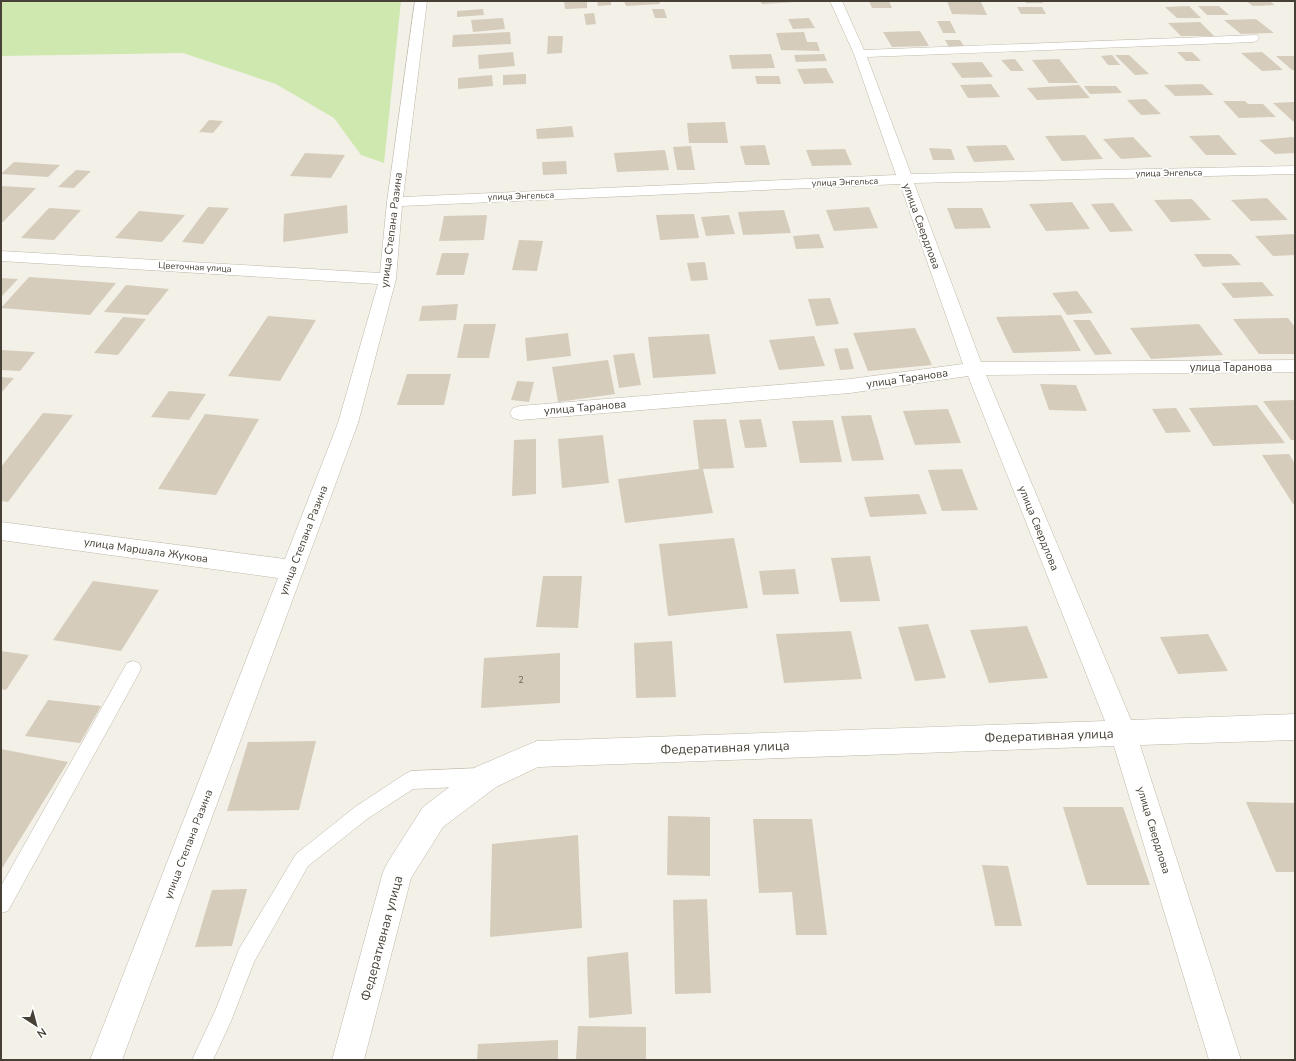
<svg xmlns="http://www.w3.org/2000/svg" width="1296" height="1061" viewBox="0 0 1296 1061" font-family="'Nunito Sans',sans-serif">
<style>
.green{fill:#cee8af}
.building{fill:#d5ccbc}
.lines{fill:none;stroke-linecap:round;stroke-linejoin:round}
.lane-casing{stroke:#bfb8a9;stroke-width:1}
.street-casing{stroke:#bfb8a9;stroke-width:1}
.lane{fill:#fff;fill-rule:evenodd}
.street{fill:#fff;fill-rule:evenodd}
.labels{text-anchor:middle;stroke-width:3.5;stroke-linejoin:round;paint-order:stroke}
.far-street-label{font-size:9px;fill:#464036;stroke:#fff}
.number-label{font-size:9px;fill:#6a6358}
.street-label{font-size:11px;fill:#464036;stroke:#fff}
.near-street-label{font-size:13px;fill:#464036;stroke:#fff}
</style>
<rect width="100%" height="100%" fill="#f3f0e7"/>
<path class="green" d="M1,1H401L384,163L361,155L334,118L276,84L183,53L1,56Z"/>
<g class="building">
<path d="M564,1H587V8L565,9Z"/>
<path d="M597,1H611V5L598,6Z"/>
<path d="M624,1H659L660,4L626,6Z"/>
<path d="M760,1H796V2L762,4Z"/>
<path d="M869,1H889L892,8H872Z"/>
<path d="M947,1L981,2L987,15L952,14Z"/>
<path d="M1025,1H1042L1043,3H1026Z"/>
<path d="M1246,1H1269L1275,5L1253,6Z"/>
<path d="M1189,6L1201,18H1177L1165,7Z"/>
<path d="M1198,6H1219L1229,15H1207Z"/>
<path d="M1017,7H1042L1046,14H1021Z"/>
<path d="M483,9L484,15L457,17V11Z"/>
<path d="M652,9H664L667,18H655Z"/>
<path d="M594,13L596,24L586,25L584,14Z"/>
<path d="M503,18L505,29L473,32L471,20Z"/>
<path d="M809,18L815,28L793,29L788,19Z"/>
<path d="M1256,19L1274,33L1241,34L1224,20Z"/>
<path d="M937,21H950L956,33H943Z"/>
<path d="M1200,22L1214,36H1181L1168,23Z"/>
<path d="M920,31L929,46L892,47L883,32Z"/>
<path d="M510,32L511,44L452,47L453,35Z"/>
<path d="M804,32L807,42H817L820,51L781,50L776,33Z"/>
<path d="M548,36H563L562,53L547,54Z"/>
<path d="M945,40H960L965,48L950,49Z"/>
<path d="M513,52L515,66L479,69L478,55Z"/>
<path d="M1177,52H1192L1201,61H1186Z"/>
<path d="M1262,52L1283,70L1262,71L1241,53Z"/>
<path d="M771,54L775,68L732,69L729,55Z"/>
<path d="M824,54L827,61L796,62L794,55Z"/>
<path d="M1112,55L1120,65H1108L1101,56Z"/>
<path d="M1115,55H1129L1149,74L1135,75Z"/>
<path d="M1276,56H1295V70H1292Z"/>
<path d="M1015,59L1024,71H1011L1001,60Z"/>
<path d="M1059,59L1078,83H1049L1032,60Z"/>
<path d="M982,62L993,77L962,78L951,63Z"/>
<path d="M826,68L834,83L804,84L797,69Z"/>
<path d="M526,74V84L503,85V75Z"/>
<path d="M492,75L493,86L458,89V78Z"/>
<path d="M755,76H779L781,84H757Z"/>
<path d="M991,84L1000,97L968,98L960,85Z"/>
<path d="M1202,84L1214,95L1175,96L1164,85Z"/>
<path d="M1079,85L1090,98L1037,100L1027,88Z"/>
<path d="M1084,86H1116L1122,93L1090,94Z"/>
<path d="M1146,99L1161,114L1141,115L1127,100Z"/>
<path d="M1223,101H1245L1248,104H1263L1276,117L1239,118Z"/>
<path d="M1294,102L1295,123L1273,103Z"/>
<path d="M209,120L223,121L213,133L199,132Z"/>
<path d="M725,122L728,143H689L687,123Z"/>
<path d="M572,126L574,137L537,139L536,129Z"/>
<path d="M1085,135L1103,159L1062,161L1045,136Z"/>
<path d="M1219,135L1237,155H1206L1189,136Z"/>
<path d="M1133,137L1152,157L1121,159L1103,139Z"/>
<path d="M1293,137L1295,139V153L1275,154L1259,140Z"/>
<path d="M765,145L770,165H745L740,146Z"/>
<path d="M1006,145L1015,160L974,162L966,146Z"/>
<path d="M691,146L695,170H677L673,147Z"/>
<path d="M929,148L951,149L955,160H933Z"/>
<path d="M845,149L852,165L812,166L806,150Z"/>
<path d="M665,150L669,170L617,172L614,153Z"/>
<path d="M305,153L345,155L331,178L290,176Z"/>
<path d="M566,161L567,174L543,175L542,162Z"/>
<path d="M14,162L60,165L48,177L1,174Z"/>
<path d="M76,170L91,171L74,188L58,187Z"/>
<path d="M1,186L36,188L3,222H1Z"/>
<path d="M1267,198L1288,220L1251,221L1231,200Z"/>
<path d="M1192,199L1211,220L1171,222L1154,200Z"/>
<path d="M1072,202L1090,229L1046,231L1029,204Z"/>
<path d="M1113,203L1133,231L1110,232L1091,204Z"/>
<path d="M347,205L348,233L283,242L284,214Z"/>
<path d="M208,207L229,208L203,244L182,242Z"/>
<path d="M869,207L878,228L834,231L826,210Z"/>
<path d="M49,208L81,210L54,240L21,238Z"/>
<path d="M947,208H982L991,228L955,229Z"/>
<path d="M784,210L791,233L743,235L738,212Z"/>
<path d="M139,211L185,215L162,242L115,238Z"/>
<path d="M694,214L699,238L660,240L656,215Z"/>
<path d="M487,215L484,240L439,241L444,216Z"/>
<path d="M729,215L735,234L706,236L701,217Z"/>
<path d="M819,234L824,248L796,249L793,236Z"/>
<path d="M1295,234V255L1273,256L1255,236Z"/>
<path d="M519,240L543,241L537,271L512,270Z"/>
<path d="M442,253H469L464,275H436Z"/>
<path d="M1194,254H1231L1241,265L1203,267Z"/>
<path d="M705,262L708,280L691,281L687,263Z"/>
<path d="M29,277L116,283L90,315L1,308Z"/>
<path d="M1,278L18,279L1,297Z"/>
<path d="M1262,282L1274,296L1233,298L1221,283Z"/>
<path d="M126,285L169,289L148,315L104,312Z"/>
<path d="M1077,291L1093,313L1067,315L1052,293Z"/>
<path d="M830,298L839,324L816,326L808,299Z"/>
<path d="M458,304L456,320L419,321L422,306Z"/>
<path d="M1061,315L1081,351L1013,353L996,317Z"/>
<path d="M268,316L316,320L280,381L228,376Z"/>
<path d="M123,317L146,319L118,355L94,353Z"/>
<path d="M1288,318L1295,327V354H1259L1233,319Z"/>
<path d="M1073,320H1090L1112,354L1095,355Z"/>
<path d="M464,324H496L489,358H457Z"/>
<path d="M1199,324L1223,355L1151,359L1130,328Z"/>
<path d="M915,328L932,365L868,371L853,333Z"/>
<path d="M568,333L571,356L527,361L525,338Z"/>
<path d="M709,334L716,374L653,378L648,337Z"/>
<path d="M814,336L825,366L779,370L769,340Z"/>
<path d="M848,348L854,369L840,370L834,349Z"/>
<path d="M1,350L35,352L20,371L1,370Z"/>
<path d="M634,353L641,385L619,388L613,355Z"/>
<path d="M608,360L615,394L558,402L552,367Z"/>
<path d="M407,374H451L444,405H397Z"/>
<path d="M1,377L14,378L1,393Z"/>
<path d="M517,381L534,382L529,402L511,400Z"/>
<path d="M1040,384L1076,385L1087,411L1049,410Z"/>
<path d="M169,391L206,394L189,420L151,417Z"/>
<path d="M1295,400V440H1291L1263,401Z"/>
<path d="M1257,405L1285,443L1213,446L1189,408Z"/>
<path d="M1176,408L1191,432L1166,433L1152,409Z"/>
<path d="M948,409L961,443L915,445L903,411Z"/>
<path d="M43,413L73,415L8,502L1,501V467Z"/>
<path d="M205,414L259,419L216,495L158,489Z"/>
<path d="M871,415L884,460L852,461L841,416Z"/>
<path d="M726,419L734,468L703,469L713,513L625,523L618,479L699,469L693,420Z"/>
<path d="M761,419L767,447L745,448L739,420Z"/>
<path d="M833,420L842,462L800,463L792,421Z"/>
<path d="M603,435L609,483L562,488L558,439Z"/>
<path d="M536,439V494L512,496L514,440Z"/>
<path d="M1289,454L1295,464V504H1293L1262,455Z"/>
<path d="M962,469L978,510L942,511L928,470Z"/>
<path d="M919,494L927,514L870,517L864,497Z"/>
<path d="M734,538L748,608L668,616L659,544Z"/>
<path d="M870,556L880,601L840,602L831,558Z"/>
<path d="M795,569L799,594L763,595L759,571Z"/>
<path d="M543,576H582L578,628L536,627Z"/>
<path d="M93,581L159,590L121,651L53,640Z"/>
<path d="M928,624L946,678L915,681L898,627Z"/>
<path d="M1027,626L1048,678L989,683L970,630Z"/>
<path d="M851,631L862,679L784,683L776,634Z"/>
<path d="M1208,634L1228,671L1178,674L1160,637Z"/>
<path d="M672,641L676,697L636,698L634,643Z"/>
<path d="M1,651L29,655L6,690L1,689Z"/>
<path d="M560,653V703L481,708L484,658Z"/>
<path d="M48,700L101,706L80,743L25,736Z"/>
<path d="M316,741L299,810L227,811L248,742Z"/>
<path d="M1,749L68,762L1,870Z"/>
<path d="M1246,802L1295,803V872H1276Z"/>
<path d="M1063,807H1123L1150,885H1087Z"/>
<path d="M668,816L710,817V876L667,875Z"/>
<path d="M753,819H812L827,935H796L792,892L759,893Z"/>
<path d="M578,835L582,928L490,937L492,844Z"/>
<path d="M982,865L1008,866L1022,926H995Z"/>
<path d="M247,889L232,946L195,947L212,890Z"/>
<path d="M707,899L711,993L675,994L673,900Z"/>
<path d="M628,952L632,1014L589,1018L587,957Z"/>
<path d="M578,1026L646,1027V1060H576Z"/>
<path d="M558,1040V1060H477L478,1044Z"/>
</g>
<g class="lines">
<defs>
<g id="lane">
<path d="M133,661L139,663L141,668L139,673L8,911L1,913V886L127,663Z"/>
<path d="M480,768L486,771L489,777L486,783L480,786L413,789L367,819L308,866L254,962L231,1021L213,1060H192L216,1009L239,949L296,854L355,807L405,774L411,771Z"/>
</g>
<path id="street" d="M415,1H427L403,197L896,175L854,54L830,1H842L864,50L1257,35L1259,38L1257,41L1253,42L867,57L911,174L1295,166V174L914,183L981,362L1295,360V372L986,375L1131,720L1295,714V740L1140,745L1241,1060H1209L1114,746L538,767L496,787L443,827L411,878L364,1060H332L383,872L388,862L423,807L476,767L537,741L1105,721L968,376L850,393L520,420L513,418L510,413L513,408L520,406L850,379L963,364L900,184L402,206L396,279L358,423L122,1060H90L278,578L1,540V522L285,559L338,423L378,284L1,261V251L380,273L387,202Z"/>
</defs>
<use href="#lane" class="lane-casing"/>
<use href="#street" class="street-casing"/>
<use href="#lane" class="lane"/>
<use href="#street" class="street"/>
</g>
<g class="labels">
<g class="far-street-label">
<text transform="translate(1169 173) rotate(-1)" y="3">улица Энгельса</text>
<text transform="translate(845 182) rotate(-2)" y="3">улица Энгельса</text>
<text transform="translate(521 196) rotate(-2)" y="3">улица Энгельса</text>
<text transform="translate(195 267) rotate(3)" y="3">Цветочная улица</text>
</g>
<g class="number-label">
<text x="521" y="683">2</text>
</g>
<g class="street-label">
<text transform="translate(922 226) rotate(70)" y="4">улица Свердлова</text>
<text transform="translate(391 230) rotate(-83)" y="4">улица Степана Разина</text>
<text x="1231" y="371">улица Таранова</text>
<text transform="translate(907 378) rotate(-8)" y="4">улица Таранова</text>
<text transform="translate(585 407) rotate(-5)" y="4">улица Таранова</text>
<text transform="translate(1039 528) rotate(68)" y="4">улица Свердлова</text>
<text transform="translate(303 540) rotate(-69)" y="4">улица Степана Разина</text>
<text transform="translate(146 550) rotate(8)" y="4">улица Маршала Жукова</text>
<text transform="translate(1154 830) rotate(73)" y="4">улица Свердлова</text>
<text transform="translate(188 844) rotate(-69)" y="4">улица Степана Разина</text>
</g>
<g class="near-street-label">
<text transform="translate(1049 735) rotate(-2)" y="5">Федеративная улица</text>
<text transform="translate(725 747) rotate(-2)" y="5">Федеративная улица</text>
<text transform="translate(381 938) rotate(-75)" y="5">Федеративная улица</text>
</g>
</g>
<rect width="1296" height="1061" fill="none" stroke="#464036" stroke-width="4"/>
<g transform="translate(36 1025) rotate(144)" stroke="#ffffff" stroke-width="3" paint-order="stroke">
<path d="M0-3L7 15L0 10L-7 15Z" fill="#464036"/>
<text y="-6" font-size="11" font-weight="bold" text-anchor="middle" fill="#464036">N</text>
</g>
</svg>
